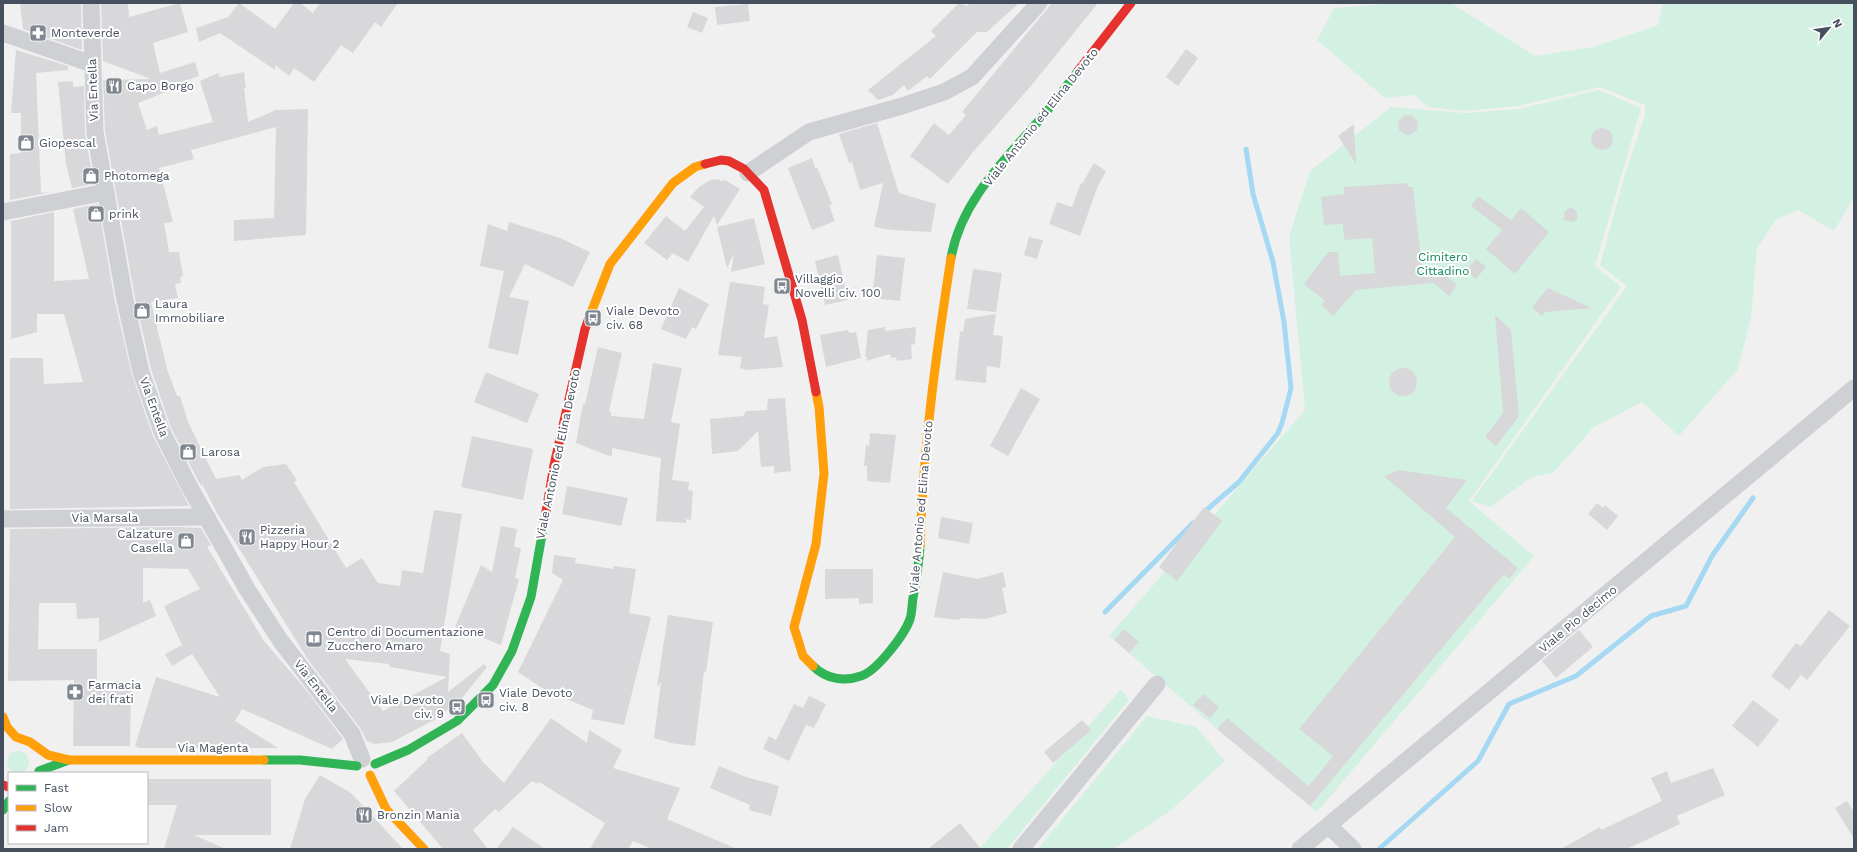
<svg xmlns="http://www.w3.org/2000/svg" width="1857" height="852" viewBox="0 0 1857 852" font-family="'Work Sans',sans-serif">
<style>
.green{fill:#d3f1e2}
.lines{fill:none;stroke-linecap:round;stroke-linejoin:round}
.stream{stroke:#a5d8f2;stroke-width:5}
.building{fill:#d8d8da;fill-rule:evenodd}
.street{stroke:#ced0d4;stroke-width:17}
.fast{stroke:#30b455;stroke-width:9}
.slow{stroke:#ff9f0a;stroke-width:9}
.jam{stroke:#e5322d;stroke-width:9}
.labels{text-anchor:middle;stroke-width:4;stroke-linejoin:round;paint-order:stroke}
.poi-label{font-size:12px;fill:#454f5e;stroke:#fff;text-anchor:start}
.street-label{font-size:12px;fill:#454f5e;stroke:#fff}
.park-label{font-size:12px;fill:#108559;stroke:#fff}
</style>
<rect width="100%" height="100%" fill="#f1f0f0"/>
<g class="green">
<path d="M1399,3H1451L1535,56L1593,47L1658,25L1663,3H1854V197L1834,231L1798,210L1776,220L1757,248L1751,317L1738,369L1679,436L1642,402L1594,427L1553,473L1532,477L1490,507L1472,501L1627,286L1600,265L1624,178L1645,115V105L1600,87L1518,106L1464,111L1428,107L1414,95L1385,98L1317,40L1334,8Z"/>
<path d="M1599,90L1641,108L1595,266L1621,287L1469,501L1534,556L1317,812L1217,729L1109,636L1305,410L1289,237L1310,171L1391,107L1467,113L1519,109Z"/>
<path d="M1121,689L1129,700L1007,849H979Z"/>
<path d="M1147,716L1196,727L1225,761L1170,811L1113,849H1038Z"/>
<circle cx="18" cy="762" r="11"/>
</g>
<g class="lines">
<g class="stream">
<path d="M1203,513L1239,482L1278,433L1282,423L1291,388L1284,322L1273,262L1253,194L1246,149"/>
<path d="M1105,612L1193,523"/>
<path d="M1379,849L1478,761L1509,704L1576,676L1651,616L1686,606L1712,556L1753,498"/>
</g>
</g>
<g class="building">
<path d="M20,3H81L82,50L23,29Z"/>
<path d="M101,3H128L129,17L180,3L188,32L153,43L160,73L195,62L199,76L170,86L163,83L166,92L138,103L147,130L157,126L159,135L213,122L200,81L218,73L220,77L244,72L246,88H244L248,122L276,110L308,109L306,235L234,241V220L274,218L276,127L191,150L194,159L159,168L173,222L164,223L169,252H179L183,276L180,277L181,283L175,284L178,298L151,302L167,369L177,396H180L188,422L216,479L239,475L242,480L263,467L286,464L297,480L294,482L346,568L362,558L378,583L400,586L402,570L423,573L434,510L462,514L440,651L450,654L448,692L484,664L487,667L462,698L436,719L392,742L375,744L367,741L360,728L309,661L217,513L202,484L201,486L171,428L151,369L135,298L105,131L103,80L151,79L103,61ZM345,659L389,664L390,667L447,677L383,711Z"/>
<path d="M239,3L275,29L294,3H300L313,13L320,3H398L381,27L375,22L353,53L341,45L314,82L294,68L289,76L275,65V70L220,33L199,42L196,28L228,17Z"/>
<path d="M959,3L967,6L971,3H1019L987,32H977L930,79L927,76L908,91L904,85L893,95L878,100L868,90L936,36L931,31Z"/>
<path d="M1052,3H1098L1031,86L973,152L948,184L910,156L934,123L949,135L966,115L962,112Z"/>
<path d="M748,4L750,21L717,25L715,7Z"/>
<path d="M693,12L708,18L702,33L687,27Z"/>
<path d="M1186,49L1198,58L1178,86L1166,77Z"/>
<path d="M16,50L68,66V70L36,73L41,193L53,192L10,200V154L21,153V113H11Z"/>
<path d="M73,81V87L84,86L85,134L94,184L72,188L66,164L58,82Z"/>
<circle cx="1408" cy="125" r="10"/>
<path d="M877,123L899,193L936,204L931,232L892,230L874,227L883,183L860,190L852,162L849,163L839,134Z"/>
<path d="M1354,124L1356,164L1338,136Z"/>
<circle cx="1602" cy="139" r="11"/>
<path d="M812,158L815,168L817,167L832,204L829,205L835,221L812,230L788,168Z"/>
<path d="M1094,163L1106,171L1097,188L1080,236L1049,224L1057,202L1072,207L1081,183L1082,184Z"/>
<path d="M719,179L720,181L725,180L740,189L717,225L714,216L688,262L673,253L667,260L644,243L666,216L685,231L704,207L690,197L699,187L710,180Z"/>
<path d="M1407,183L1408,187H1413L1422,268L1437,267L1457,285L1449,296L1434,283L1356,290L1333,316L1321,305L1325,301L1304,284L1328,252H1338L1340,276L1375,273L1372,238L1344,240L1343,224L1324,225L1321,197L1344,194V187Z"/>
<path d="M1478,196L1511,220L1521,208L1549,232L1515,274L1486,249L1502,230L1471,206Z"/>
<path d="M98,204L115,302L132,375L153,436L189,506L10,509V358H43L44,384L83,382L64,314H37V332L11,339V221L54,212V281L89,279L73,209Z"/>
<path d="M1571,207L1577,211V219L1574,222L1563,220L1565,211Z"/>
<path d="M754,218L765,264L731,272L734,253L727,268L717,227Z"/>
<path d="M509,222L560,238L590,252L573,287L525,264L509,297L529,301L518,355L488,348L504,271L480,266L488,224L507,231Z"/>
<path d="M1029,237L1043,240L1037,259L1024,255Z"/>
<path d="M838,255L848,300L825,305L815,261Z"/>
<path d="M877,255L905,258L900,301L872,298Z"/>
<path d="M1476,259L1486,267L1476,279L1466,271Z"/>
<path d="M973,269L1002,273L996,312L967,309Z"/>
<path d="M730,282L765,287L763,304L769,305L764,338L777,336L783,367L747,370L740,368L742,357L718,355Z"/>
<path d="M679,288L709,304L696,329L692,327L686,339L661,329Z"/>
<path d="M1548,288L1592,308L1545,312L1542,316L1532,307Z"/>
<path d="M996,314L993,335L1003,336L1000,368L987,366L986,383L955,380L960,331L963,332L965,319Z"/>
<path d="M1495,315L1511,330L1519,416L1496,446L1485,437L1503,413Z"/>
<path d="M885,327V331L916,327L915,344L911,345L912,359L897,361L896,357L891,358L890,354L866,361L867,357H865L868,330Z"/>
<path d="M848,330L849,333L856,332L861,358L826,367L820,335Z"/>
<path d="M598,347L622,353L609,411L611,412V416L644,419L653,363L682,368L671,422L680,424L672,480L689,482L688,490L693,491L691,520L686,519V523L656,521L661,458L612,448V457L576,443L583,404H585Z"/>
<circle cx="1403" cy="382" r="14"/>
<path d="M486,372L539,394L527,423L474,402Z"/>
<path d="M1021,388L1040,399L1008,456L990,446Z"/>
<path d="M785,398L791,471L774,473V466L761,467L758,431L738,451L712,454L710,419L743,416L746,411L767,410L768,399Z"/>
<path d="M870,433L896,435L890,483L867,481V466H864L866,445L869,446Z"/>
<path d="M472,436L533,449L523,500L461,487Z"/>
<path d="M1399,470L1467,480L1446,508L1518,568L1509,579L1504,574L1310,806L1217,729L1227,718L1309,786L1333,756L1299,729L1455,537L1384,476Z"/>
<path d="M567,486L628,498L621,526L562,514Z"/>
<path d="M1597,503L1603,508L1605,505L1618,516L1607,530L1588,514Z"/>
<path d="M1204,507L1222,521L1177,581L1159,567Z"/>
<path d="M941,517L973,523L969,544L938,538Z"/>
<path d="M501,526L517,529L514,547L521,548L515,578L519,579L501,645L455,627L481,565L492,572Z"/>
<path d="M177,527L201,528L211,545L207,547L264,641L307,691L343,739L332,749L242,709L235,721L278,748H140L135,746L156,677L220,697L192,654L172,666L165,654L182,645L164,606L200,589L188,569L143,568V603L150,600L156,616L99,642V618L77,619L76,603H39L38,649H97V681H131L130,746H73L74,680L8,681L10,529Z"/>
<path d="M554,555L576,558L575,563L613,569L614,566L636,569L629,613L651,617L624,725L591,719L593,710L547,691L518,672L563,580L552,573Z"/>
<path d="M825,569H873V603L859,604V598L825,599Z"/>
<path d="M943,572L978,579L1003,572L1006,587L1002,588L1007,613L985,619L960,618L959,620L934,617Z"/>
<path d="M1829,610L1850,626L1807,680L1801,675L1789,690L1771,676L1796,643L1801,646Z"/>
<path d="M668,615L713,622L706,672H704L695,746L669,743V742L654,738L661,682L657,687Z"/>
<path d="M1124,629L1139,642L1129,653L1114,640Z"/>
<path d="M1579,630L1593,647L1556,678L1542,661Z"/>
<path d="M1203,694L1219,707L1210,718L1193,705Z"/>
<path d="M809,696L826,704L814,728L806,725L789,761L763,749L769,736L776,740L794,704L803,708Z"/>
<path d="M1753,700L1779,720L1758,747L1732,726Z"/>
<path d="M551,718L587,743L589,730L622,750L613,768L680,788L667,819L737,849H652L633,841L628,849H590L605,823L539,782L537,784L532,781L499,812L495,809L473,830L488,849H443L394,791L428,759L427,758L462,733L483,762L504,783Z"/>
<path d="M1082,720L1091,730L1053,763L1044,752Z"/>
<path d="M719,766L746,777L779,786L771,816L749,810L750,805L710,788Z"/>
<path d="M1713,768L1725,795L1677,816L1680,824L1627,849H1561L1600,827L1601,830L1662,801L1651,778L1667,771L1671,783Z"/>
<path d="M320,775L351,793L403,849H290L305,799Z"/>
<path d="M147,779H271V835H194L226,849H164L177,805H147Z"/>
<path d="M1847,801L1854,812V839L1835,808Z"/>
<path d="M960,823L981,849H928Z"/>
<path d="M513,827L545,849H496Z"/>
</g>
<g class="lines">
<g class="street">
<path d="M91,3L95,132L125,300L141,372L162,432L188,484L247,589L280,640L352,734L362,759"/>
<path d="M3,33L92,64"/>
<path d="M748,173L809,132L902,106L944,92L972,77L1039,3"/>
<path d="M3,212L106,192"/>
<path d="M3,519L207,517"/>
<path d="M1329,826L1353,849"/>
<path d="M1021,849L1157,684"/>
<path d="M1300,849L1854,388"/>
</g>
<g class="fast">
<path d="M951,258C961,200 1006,159 1042,117C1055,102 1066,86 1078,71"/>
<path d="M813,666C826,679 844,682 861,676C877,671 905,634 910,619C912,613 912,604 913,598C916,581 919,564 920,546"/>
<path d="M264,760H300L357,766"/>
<path d="M375,764L408,750L457,721L493,685L512,651L531,597L546,512"/>
<path d="M39,771L69,760"/>
<path d="M3,810L9,801"/>
</g>
<g class="slow">
<path d="M589,318L610,264L673,183L695,167L705,164"/>
<path d="M920,546C923,449 936,354 951,258"/>
<path d="M813,666L803,656L794,627L816,544L824,473L819,407L816,392"/>
<path d="M3,717L7,727L16,737L30,742L48,755L69,760H264"/>
<path d="M370,775L386,809L424,849"/>
</g>
<g class="jam">
<path d="M1078,71L1131,3"/>
<path d="M705,164L721,160L729,161L744,169L764,190L802,320L816,392"/>
<path d="M546,512L554,465L585,329L589,318"/>
<path d="M3,785L9,787"/>
</g>
</g>
<defs>
<symbol id="pharmacy-square" viewBox="-11 -11 22 22"><rect x="-9" y="-9" width="18" height="18" rx="4" fill="#818791" stroke="#fff"/><path d="M-2-6h4v4h4v4h-4v4h-4v-4h-4v-4h4Z" fill="#fff"/></symbol>
<symbol id="restaurant-square" viewBox="-11 -11 22 22"><rect x="-9" y="-9" width="18" height="18" rx="4" fill="#818791" stroke="#fff"/><path d="M-5-6h1v4h1v-4h1v4h1v-4h1v5L-1.5 .5V6h-2V.5L-5-1ZM5-6V6H3V1.5H1.5Q1.5-4 5-6Z" fill="#fff"/></symbol>
<symbol id="shop-square" viewBox="-11 -11 22 22"><rect x="-9" y="-9" width="18" height="18" rx="4" fill="#818791" stroke="#fff"/><path d="M-5-2.5h2.3a2.7 3.5 0 0 1 5.4 0H5L5.5 6h-11ZM-1.5-2.5h3a1.5 2.3 0 0 0-3 0Z" fill="#fff"/></symbol>
<symbol id="bus-square" viewBox="-11 -11 22 22"><rect x="-9" y="-9" width="18" height="18" rx="4" fill="#818791" stroke="#fff"/><path d="M-5-6H5V4H4V6H2V4H-2V6H-4V4H-5ZM-3.5-4V0h7V-4ZM-3.5 1.2v1.5H-2V1.2ZM2 1.2v1.5H3.5V1.2Z" fill="#fff"/></symbol>
<symbol id="library-square" viewBox="-11 -11 22 22"><rect x="-9" y="-9" width="18" height="18" rx="4" fill="#818791" stroke="#fff"/><path d="M-6-4Q-3-5.5-.7-3.5V5Q-3 3-6 4ZM6-4Q3-5.5 .7-3.5V5Q3 3 6 4Z" fill="#fff"/></symbol>
</defs>
<g fill-rule="evenodd">
<use href="#pharmacy-square" x="28" y="23" width="20" height="20"/>
<use href="#restaurant-square" x="104" y="76" width="20" height="20"/>
<use href="#shop-square" x="16" y="133" width="20" height="20"/>
<use href="#shop-square" x="81" y="166" width="20" height="20"/>
<use href="#shop-square" x="86" y="204" width="20" height="20"/>
<use href="#bus-square" x="772" y="276" width="20" height="20"/>
<use href="#shop-square" x="132" y="301" width="20" height="20"/>
<use href="#bus-square" x="583" y="308" width="20" height="20"/>
<use href="#shop-square" x="178" y="442" width="20" height="20"/>
<use href="#restaurant-square" x="237" y="527" width="20" height="20"/>
<use href="#shop-square" x="176" y="531" width="20" height="20"/>
<use href="#library-square" x="304" y="629" width="20" height="20"/>
<use href="#pharmacy-square" x="65" y="682" width="20" height="20"/>
<use href="#bus-square" x="476" y="690" width="20" height="20"/>
<use href="#bus-square" x="447" y="697" width="20" height="20"/>
<use href="#restaurant-square" x="354" y="805" width="20" height="20"/>
</g>
<g class="labels">
<g class="poi-label">
<text x="51" y="37">Monteverde</text>
<text x="127" y="90">Capo Borgo</text>
<text x="39" y="147">Giopescal</text>
<text x="104" y="180">Photomega</text>
<text x="109" y="218">prink</text>
<text x="795" y="283">Villaggio<tspan x="795" dy="14">Novelli civ. 100</tspan></text>
<text x="155" y="308">Laura<tspan x="155" dy="14">Immobiliare</tspan></text>
<text x="606" y="315">Viale Devoto<tspan x="606" dy="14">civ. 68</tspan></text>
<text x="201" y="456">Larosa</text>
<text x="260" y="534">Pizzeria<tspan x="260" dy="14">Happy Hour 2</tspan></text>
<text x="173" y="538" text-anchor="end">Calzature<tspan x="173" dy="14">Casella</tspan></text>
<text x="327" y="636">Centro di Documentazione<tspan x="327" dy="14">Zucchero Amaro</tspan></text>
<text x="88" y="689">Farmacia<tspan x="88" dy="14">dei frati</tspan></text>
<text x="499" y="697">Viale Devoto<tspan x="499" dy="14">civ. 8</tspan></text>
<text x="444" y="704" text-anchor="end">Viale Devoto<tspan x="444" dy="14">civ. 9</tspan></text>
<text x="377" y="819">Bronzin Mania</text>
</g>
<g class="street-label">
<text transform="translate(93 90) rotate(-92)" y="4">Via Entella</text>
<text transform="translate(1041 117) rotate(-51)" y="4">Viale Antonio ed Elina Devoto</text>
<text transform="translate(154 407) rotate(70)" y="4">Via Entella</text>
<text transform="translate(558 454) rotate(-78)" y="4">Viale Antonio ed Elina Devoto</text>
<text transform="translate(921 507) rotate(-85)" y="4">Viale Antonio ed Elina Devoto</text>
<text x="105" y="522">Via Marsala</text>
<text transform="translate(1578 619) rotate(-40)" y="4">Viale Pio decimo</text>
<text transform="translate(316 686) rotate(52)" y="4">Via Entella</text>
<text x="213" y="752">Via Magenta</text>
</g>
<g class="park-label">
<text x="1443" y="261">Cimitero<tspan x="1443" dy="14">Cittadino</tspan></text>
</g>
</g>
<rect width="1857" height="852" fill="none" stroke="#454f5e" stroke-width="8"/>
<rect x="8" y="772" width="140" height="72" fill="#ffffff" stroke="#b5b9bf"/>
<rect x="16" y="785" width="20" height="6" fill="#30b455" stroke="#b5b9bf"/>
<text x="44" y="792" font-size="12" fill="#454f5e">Fast</text>
<rect x="16" y="805" width="20" height="6" fill="#ff9f0a" stroke="#b5b9bf"/>
<text x="44" y="812" font-size="12" fill="#454f5e">Slow</text>
<rect x="16" y="825" width="20" height="6" fill="#e5322d" stroke="#b5b9bf"/>
<text x="44" y="832" font-size="12" fill="#454f5e">Jam</text>
<g transform="translate(1829 28) rotate(61)" stroke="#ffffff" stroke-width="3" paint-order="stroke">
<path d="M0-3L7 15L0 10L-7 15Z" fill="#454f5e"/>
<text y="-6" font-size="11" font-weight="bold" text-anchor="middle" fill="#454f5e">N</text>
</g>
</svg>
